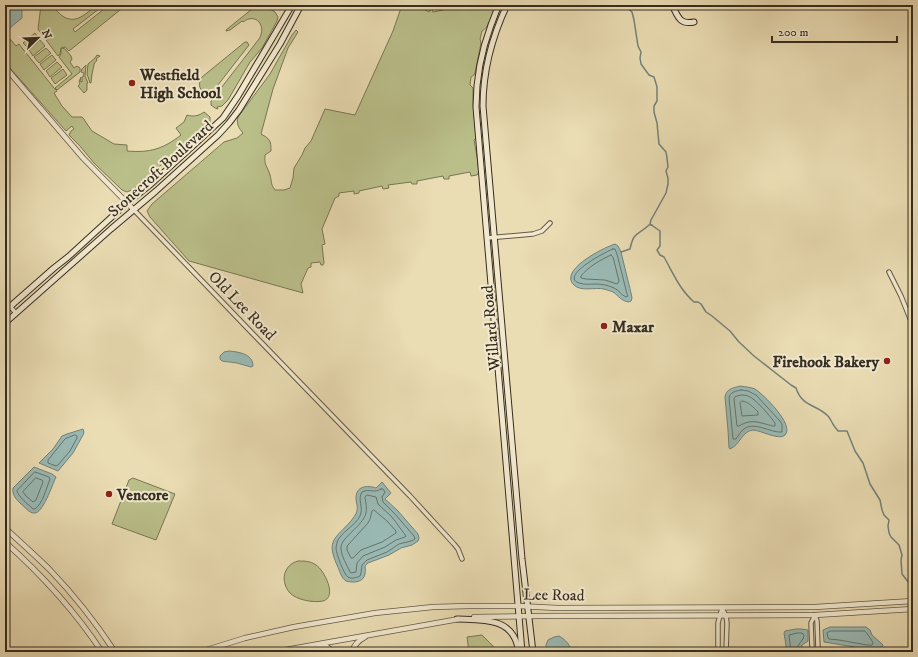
<svg xmlns="http://www.w3.org/2000/svg" width="918" height="657" viewBox="0 0 918 657" font-family="'IM FELL DW Pica',serif">
<style>
.green{fill:#babf8a;stroke:#787656}
.water{fill:#9abab5;stroke:#72827a}
.lines{fill:none;stroke-linecap:round;stroke-linejoin:round}
.shore{stroke:#68746b;stroke-width:1}
.stream{stroke:#72827a;stroke-width:1.5}
.minor-casing{stroke:#635946;stroke-width:5.5}
.tertiary-casing{stroke:#635946;stroke-width:6}
.secondary-casing{stroke:#362d21;stroke-width:7}
.minor{stroke:#f1e8ce;stroke-width:3.5}
.tertiary{stroke:#f1e8ce;stroke-width:4.5}
.secondary{stroke:#f1e8ce;stroke-width:5}
.poi-dot{fill:#8f2418;stroke:#f1e8ce;stroke-width:1.5}
.labels{text-anchor:middle;stroke-width:4;stroke-linejoin:round;paint-order:stroke}
.poi-label{font-size:16px;font-weight:bold;fill:#362d21;stroke:#f1e8ce;text-anchor:start}
.street-label{font-size:16px;fill:#362d21;stroke:#f1e8ce}
</style>
<rect width="100%" height="100%" fill="#eadcb3"/>
<filter id="stains"><feTurbulence type="fractalNoise" baseFrequency=".005" numOctaves="4"/><feColorMatrix values="0 0 0 0 .2 0 0 0 0 .09 0 0 0 0 .02 0 0 0 .5 -.17"/></filter>
<radialGradient id="worn" r=".72"><stop offset=".6" stop-color="#630" stop-opacity="0"/><stop offset="1" stop-color="#630" stop-opacity=".3"/></radialGradient>
<g class="green">
<path d="M41,5H53C56,10 59,14 64,17C75,23 83,16 92,9C94,8 95,6 97,5C98,5 103,5 104,5L73,29L75,32L109,5H122L120,7L122,9L120,10L69,51L65,47L61,48L60,54L58,56L38,29Z"/>
<path d="M257,5H263L275,12L278,17L277,21L262,48L250,62L228,100L222,106L217,107L218,109L215,108L211,105V101L259,39C267,26 256,12 243,22L242,21L230,30L226,31V30Z"/>
<path d="M402,5H423L422,8L429,12L431,8L432,9L433,12L457,7V5H494L495,7L494,10C491,18 489,27 482,31L480,39L481,43L475,73L474,75L471,77L470,85L473,88V105L476,135V138L474,140C476,151 478,161 479,172L477,175L471,176L470,172L449,176V179H444L443,176L417,181V184H412L411,182L388,185L389,188L383,189L382,186L359,191V193L354,194V191L339,193V196L335,198L322,229L325,244L322,245L324,263L323,265H321L320,262L311,263V267L308,268L301,284L303,293L189,261L150,217L147,211L152,204L224,142L237,138L243,133C239,128 236,124 238,117L270,74L292,35L296,30L298,32L288,48L273,89L261,134C270,139 271,140 271,151L265,155C264,166 267,165 270,175C272,182 270,183 275,190H284L290,188L293,178L294,168L302,155L305,148L311,141L325,109L355,115L393,31Z"/>
<path d="M35,33L39,39L28,48L23,43Z"/>
<path d="M5,38L10,39L16,46L19,44L54,88L57,91L54,93L62,106L72,117H82L84,119L85,121L92,131L114,144L127,145V151C150,153 163,149 181,135L176,128L184,122L187,115C193,117 199,116 204,112L210,117V124L186,147L168,159L134,189L127,192L122,190L94,163L80,146L69,135L71,131L74,129L72,126L66,131L9,67L5,56Z"/>
<path d="M40,40L45,46L33,56L29,50Z"/>
<path d="M245,42H247L249,45L214,90L210,93H204C199,89 198,83 202,77Z"/>
<path d="M46,48L51,53L39,63L34,57Z"/>
<path d="M62,48L65,49L71,56L72,59L70,62L74,68L77,66L80,68V72L57,90L55,88L72,74L59,57L61,54V49Z"/>
<path d="M52,55L56,60L44,70L40,64Z"/>
<path d="M97,55L100,56L96,59L97,60L94,64V65L92,74L91,83H90L87,74L88,64L95,58Z"/>
<path d="M57,62L62,67L50,77L46,71Z"/>
<path d="M86,65L85,76L88,83H87V90L84,93L78,86L80,84L79,82L81,77L80,81L82,82V77H83L84,73L81,72L82,69Z"/>
<path d="M63,69L67,75L55,84L51,78Z"/>
<path d="M133,478L175,494L156,540L112,524L129,480Z"/>
<path d="M298,561C305,561 310,561 316,565C324,570 338,597 323,601C313,603 297,600 290,593C280,582 283,565 298,561Z"/>
<path d="M482,635L499,652H469L467,637Z"/>
</g>
<g class="water">
<path d="M5,5H21L22,13V18L11,27L5,36Z"/>
<path d="M615,244L618,246L621,252L631,293L632,298L631,301L629,302C621,301 619,296 613,292C611,291 607,290 604,289C595,287 581,292 574,285C558,270 605,247 615,244Z"/>
<path d="M229,351C239,352 253,354 253,366L251,367L237,363L222,361L220,359V356L224,352Z"/>
<path d="M740,386C746,387 750,387 755,389C763,394 795,425 785,435C780,441 760,430 753,430C742,431 740,445 730,449L729,448L728,430L725,397C726,389 733,388 740,386Z"/>
<path d="M83,429L84,432L83,435L73,453L58,471L39,463L53,449L62,436L67,434Z"/>
<path d="M34,467L52,474L56,477C52,485 43,514 34,513C29,513 25,507 21,504C16,499 12,495 13,488Z"/>
<path d="M382,482L391,493L385,499L398,511L418,534L419,538L418,541L412,545L401,548L389,555L368,563L365,566C366,574 365,581 355,582C352,582 349,582 346,581C341,578 340,571 337,565C326,540 335,539 351,521C353,518 356,515 357,511C358,506 356,502 356,498C356,486 367,485 376,488Z"/>
<path d="M830,627H866L870,630L872,635L883,645L882,647L879,648L867,649L824,642L823,630Z"/>
<path d="M796,629H801L808,630V641L802,645L800,652H787L784,633L785,631Z"/>
<path d="M559,636C566,640 570,645 572,652H546V645L548,640L554,637Z"/>
</g>
<g class="lines">
<g class="shore">
<path d="M613,249H615L617,254L627,294L628,296L626,297C621,295 619,290 614,288C608,285 601,284 595,284C590,284 585,285 579,283C559,276 607,251 613,249Z"/>
<path d="M611,255L613,257L619,281L618,283L617,284L605,280L586,279L581,278V276C588,267 600,260 611,255Z"/>
<path d="M741,390L748,391L756,395L779,420L782,424V432C770,433 755,421 744,429C741,431 738,436 736,439H733L729,398C730,392 736,391 741,390Z"/>
<path d="M741,395C742,395 746,395 748,396C755,398 771,417 775,423V426H773C760,423 752,418 739,426H737L734,399L735,397Z"/>
<path d="M742,401C749,402 753,407 758,412V415L742,416L740,403Z"/>
<path d="M75,435L77,436V438L70,451L58,465L56,466L48,463V460L65,439Z"/>
<path d="M35,472L49,477L50,479C46,489 43,503 35,509H33C27,503 19,498 17,491Z"/>
<path d="M36,478L42,480L43,482L36,500L33,502L26,496L23,492Z"/>
<path d="M381,489H383L385,492L382,497L383,502L395,514L414,536L415,539L411,541L399,544L387,552L367,560L362,565L361,573L360,576C356,578 351,579 348,577C344,575 336,553 336,548C336,547 337,543 337,542C341,532 355,526 360,516C364,508 357,499 362,492C370,488 374,494 381,489Z"/>
<path d="M367,495L376,497L378,504L392,517L406,536L405,537L396,540L385,547L363,556L357,563L356,572L351,573L350,572C347,565 341,556 341,548C340,538 363,526 366,513C367,508 366,503 365,498Z"/>
<path d="M374,510L387,521L396,531V533L382,542L361,550L353,558H351L347,550V546L368,523L370,519L372,511Z"/>
<path d="M831,631H865C866,632 873,642 873,643L872,645H867L839,640L829,639L828,638L827,633Z"/>
<path d="M791,652L789,635L797,633H802L804,635C804,641 797,643 796,652"/>
</g>
<g class="stream">
<path d="M624,5L632,12L634,20L638,46L641,52L640,58L641,64L649,75L654,77L657,87V101L654,106V112L657,123L659,144L666,152L667,158L668,167L666,171L668,178V184L666,193L651,220L650,224L660,231V246L657,250L660,255L664,257C673,273 680,290 694,302H698L701,304L706,312L712,316L730,331L739,342L754,356L791,385L796,388C802,407 816,404 828,416C830,418 831,421 833,424C834,427 837,429 838,431H847L855,451L863,463L870,484L880,500L882,510L884,515L889,520L888,526L889,533L891,537L899,545L902,555L901,560L902,574L913,588"/>
<path d="M621,252L630,249C634,231 637,236 649,225H652"/>
<path d="M913,621V623"/>
</g>
<defs>
<g id="minor">
<path d="M134,210L253,334L410,496L454,544L458,549L462,559"/>
<path d="M487,238L533,234L542,231L550,223"/>
<path d="M889,272L901,296L913,326"/>
<path d="M5,301L16,313"/>
<path d="M722,608L726,616L727,623L726,652"/>
<path d="M718,652V623L722,608"/>
<path d="M813,652L812,649L811,623L815,615"/>
<path d="M815,652L818,649L817,621L815,615"/>
</g>
<g id="tertiary">
<path d="M5,67L83,158L134,210"/>
<path d="M5,528C20,542 36,556 50,570C74,595 96,623 115,652"/>
<path d="M5,542C42,575 75,611 102,652"/>
<path d="M474,617L539,616L815,615L913,609"/>
<path d="M318,645L327,647L334,652"/>
<path d="M200,652L245,638L294,627L375,613L433,607L468,606H518L558,608L815,607L913,601"/>
<path d="M274,652L459,619"/>
<path d="M352,652C354,645 359,640 365,637"/>
</g>
<g id="secondary">
<path d="M499,5C496,11 494,18 491,25C481,52 476,78 476,107L522,652"/>
<path d="M507,5C492,37 483,71 483,106L522,559L533,652"/>
<path d="M672,5C678,16 679,25 694,22"/>
<path d="M5,311L54,268L68,257L127,203L151,184L195,144L223,118L238,96L292,5"/>
<path d="M5,323L111,229L156,191L218,135L229,123L239,110L280,44L301,5"/>
<path d="M457,619C482,620 512,617 518,648"/>
</g>
</defs>
<use href="#minor" class="minor-casing"/>
<use href="#tertiary" class="tertiary-casing"/>
<use href="#secondary" class="secondary-casing"/>
<use href="#minor" class="minor"/>
<use href="#tertiary" class="tertiary"/>
<use href="#secondary" class="secondary"/>
</g>
<g class="poi-dot">
<circle cx="132" cy="83" r="4"/>
<circle cx="604" cy="326" r="4"/>
<circle cx="887" cy="361" r="4"/>
<circle cx="109" cy="494" r="4"/>
</g>
<g class="labels">
<g class="poi-label">
<text x="140" y="80">Westfield<tspan x="140" dy="18">High School</tspan></text>
<text x="612" y="332">Maxar</text>
<text x="879" y="367" text-anchor="end">Firehook Bakery</text>
<text x="117" y="500">Vencore</text>
</g>
<g class="street-label">
<text transform="translate(160 168) rotate(-42)" y="6">Stonecroft Boulevard</text>
<text transform="translate(243 305) rotate(46)" y="6">Old Lee Road</text>
<text transform="translate(490 328) rotate(-95)" y="6">Willard Road</text>
<text transform="translate(554 594) rotate(1)" y="6">Lee Road</text>
</g>
</g>
<rect width="918" height="657" fill="none" stroke="#eadcb3" stroke-width="20"/>
<rect x="6" y="6" width="906" height="645" fill="none" stroke="#362d21" stroke-width="2"/>
<rect x="10" y="10" width="898" height="637" fill="none" stroke="#362d21"/>
<g transform="translate(38 38) rotate(67)" stroke="#f1e8ce" stroke-width="3" paint-order="stroke">
<path d="M0-3L7 15L0 10L-7 15Z" fill="#362d21"/>
<text y="-6" font-size="11" font-weight="bold" text-anchor="middle" fill="#362d21">N</text>
</g>
<path d="M772 36v6h125v-6" fill="none" stroke="#362d21" stroke-width="2"/>
<text x="778" y="36" font-size="12" fill="#362d21" stroke="#f1e8ce" stroke-width="3" paint-order="stroke">200 m</text>
<rect width="100%" height="100%" filter="url(#stains)"/>
<rect width="100%" height="100%" fill="url(#worn)"/>
</svg>
